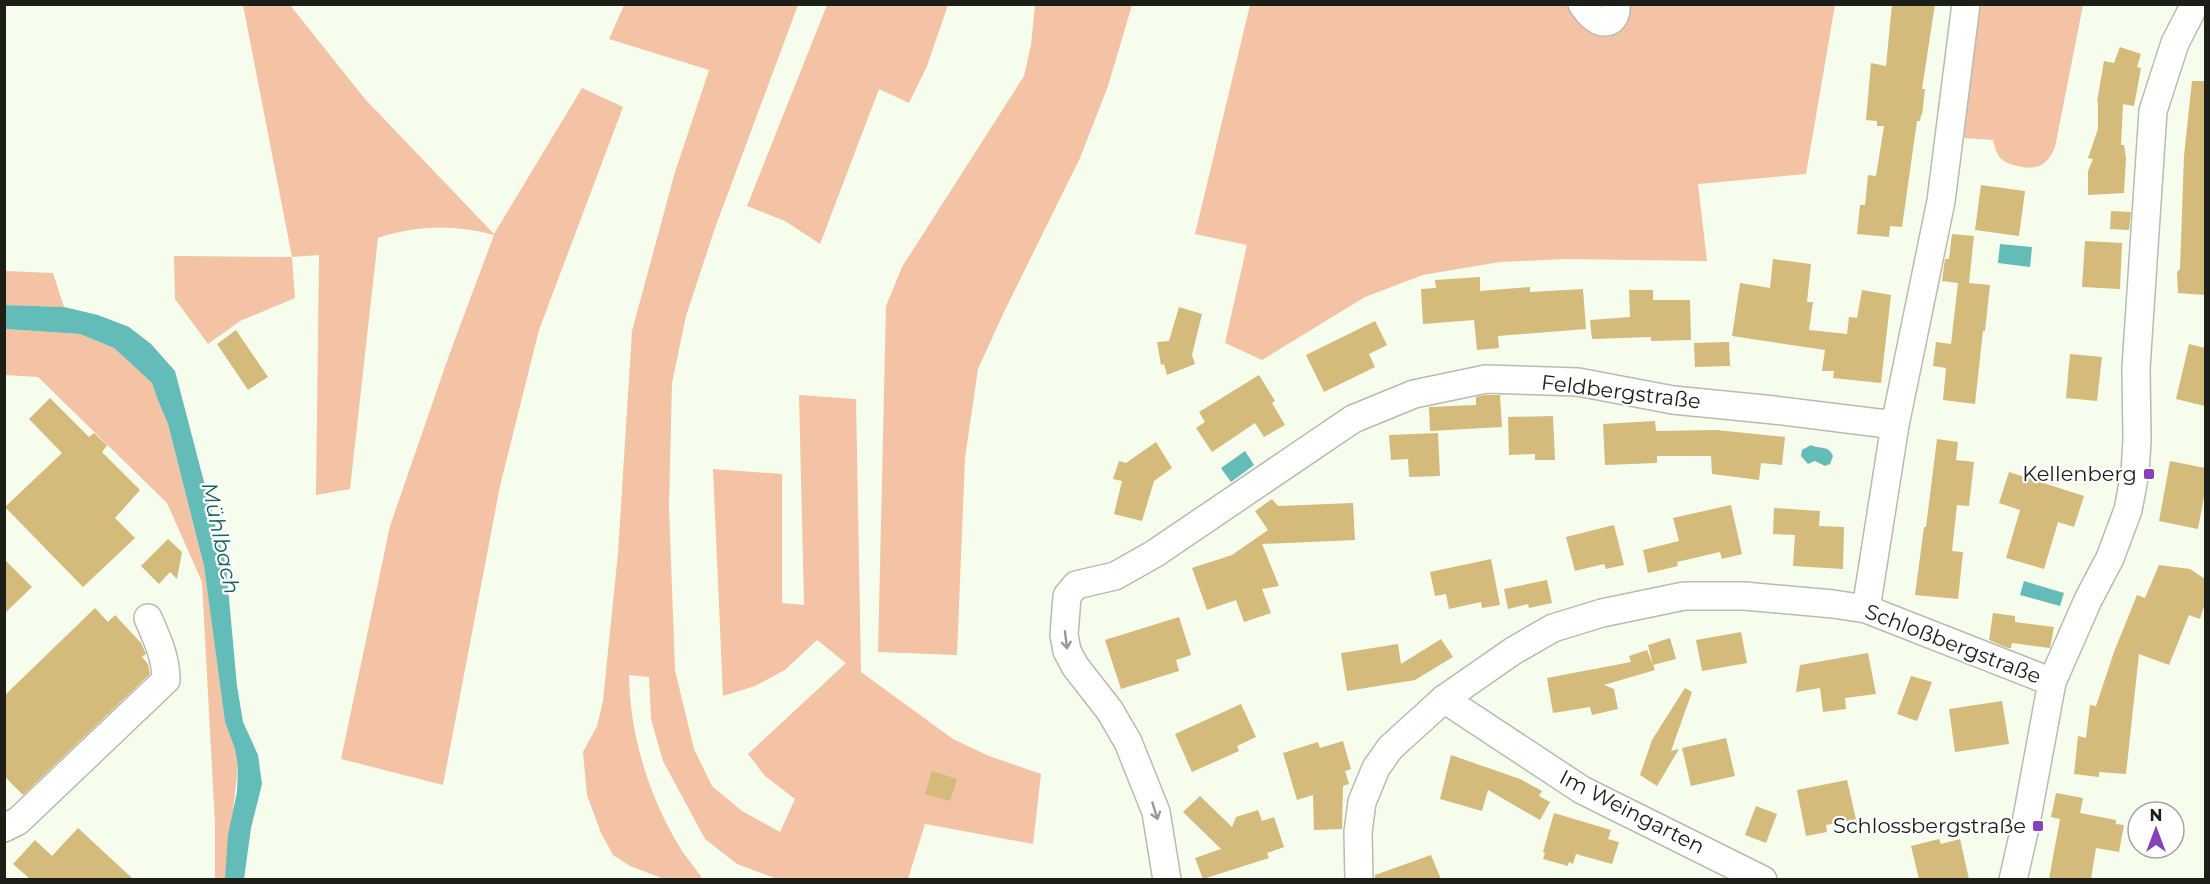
<svg xmlns="http://www.w3.org/2000/svg" width="2210" height="884" viewBox="0 0 2210 884" font-family="Montserrat,sans-serif">
<style>
.green{fill:#f4c2a4}
.water{fill:#63bcb8}
.building{fill:#d4ba7b}
.lines{fill:none;stroke-linecap:round;stroke-linejoin:round}
.minor-casing{stroke:#b7bcae;stroke-width:30}
.minor{stroke:#fff;stroke-width:27}
.oneway{stroke:#999a97}
.poi-dot{fill:#8643b7;stroke:#fff;stroke-width:2}
.labels{text-anchor:middle;stroke-width:4.5;stroke-linejoin:round;paint-order:stroke}
.street-label{font-size:21px;fill:#1c1e18;stroke:#fff}
.poi-label{font-size:21px;fill:#1c1e18;stroke:#fff;text-anchor:end}
.water-label{font-size:22px;font-style:italic;fill:#1a6361;stroke:#fff}
</style>
<rect width="100%" height="100%" fill="#f7fded"/>
<g class="green">
<path d="M243,5H290L365,99L494,234L582,88L623,107L539,330L500,486L443,785L341,759L390,526L448,358L494,235C456,224 415,225 378,238L350,489L316,495L319,255L292,257L295,298L240,321L208,344L175,299L174,256L292,257Z"/>
<path d="M624,5H798L715,228L686,316L672,383L669,506L675,670L694,749L712,786L742,811L780,832L795,799L765,776L748,754L846,663L817,640L785,670L755,686L723,696L713,469L782,474V603L804,605L799,395L856,399L861,672L953,739L989,756L1041,774L1033,844L925,824L908,879H777L737,864L705,839L663,761L651,719L649,677L629,675C630,735 648,794 679,846C686,858 696,868 703,880L664,879L630,866L613,855L601,833L587,795L583,752L597,726L603,701L618,553L632,331L675,172L709,70L609,39Z"/>
<path d="M827,5H948L927,66L909,103L879,89L820,244L785,221L747,206Z"/>
<path d="M1035,5H1132L1108,86L1080,158L1003,314L978,369L965,458L957,655L878,652L886,306L902,267L1024,76L1031,45Z"/>
<path d="M1250,5H1835L1806,174L1698,184L1707,261L1564,259L1500,262L1423,275L1365,297L1262,360L1225,343L1247,245L1195,234Z"/>
<path d="M1979,5H2083L2055,147C2048,165 2037,171 2018,166C2014,165 2008,164 2004,161C1997,157 1995,148 1993,140L1964,138Z"/>
<path d="M5,271L53,273L64,307L5,305Z"/>
<path d="M4,329L80,334L114,348L152,383L168,424L204,566L225,722L235,749L238,767L225,879H215V824L202,582L167,503L38,377L5,375Z"/>
</g>
<g class="water">
<path d="M2000,244L2032,247L2030,267L1998,263Z"/>
<path d="M5,305L64,307L98,315L129,327L151,344L175,371L226,566L237,686L243,722L258,755L262,784L251,828L244,879H225L228,835L237,792L238,767L235,749L225,722L204,566L168,424L158,400L152,383L114,348L80,334L5,329Z"/>
<path d="M1811,445C1820,450 1828,444 1833,456L1830,464L1825,466L1815,461L1808,464L1801,456L1802,450Z"/>
<path d="M1245,451L1254,465L1231,482L1221,468Z"/>
<path d="M2024,581L2064,593L2060,606L2020,595Z"/>
</g>
<g class="building">
<path d="M1892,4H1935L1922,89H1925L1922,115H1921L1920,121H1917L1902,227L1890,226L1889,237L1857,234L1860,205H1865L1868,175L1876,176L1884,126H1877V121L1866,120L1871,63L1886,66Z"/>
<path d="M2120,47L2141,54L2137,67L2141,68L2134,106L2123,104L2121,145H2124L2126,158L2124,193L2088,195V171L2093,159L2088,158L2098,129V102H2097L2104,61L2114,63Z"/>
<path d="M2192,81H2205V295L2178,293L2177,272L2180,269L2184,156Z"/>
<path d="M1981,185L2025,191L2019,236L1975,230Z"/>
<path d="M2111,211L2131,212L2129,230L2110,229Z"/>
<path d="M1952,234L1974,236L1969,283L1990,285L1985,331H1983L1975,404L1943,400L1946,368L1933,366L1936,342L1951,344L1958,283L1942,281L1945,259H1949Z"/>
<path d="M2085,241L2122,243L2120,289L2082,287Z"/>
<path d="M1773,259L1811,264L1807,302H1813L1809,330L1847,334L1849,317L1857,318L1862,290L1891,295L1881,383L1833,378L1834,371H1822L1825,350L1732,336L1740,283L1770,288Z"/>
<path d="M1480,277V291L1530,287V292L1583,289L1586,329L1498,336L1499,348L1477,350L1474,320L1423,324L1421,289L1436,288L1435,280Z"/>
<path d="M1629,290H1653V300H1690L1691,340L1651,341V337L1592,339L1590,320L1630,317Z"/>
<path d="M1179,307L1202,314L1192,355L1195,364L1167,375L1164,364L1161,365L1157,342L1169,341Z"/>
<path d="M1375,321L1387,345L1369,354L1375,367L1324,392L1306,355Z"/>
<path d="M236,330L268,377L248,390L217,344Z"/>
<path d="M1729,342L1730,366L1695,367L1694,343Z"/>
<path d="M2189,344L2205,348V406L2176,399Z"/>
<path d="M2070,354L2102,357L2097,401L2066,398Z"/>
<path d="M1259,375L1275,401L1272,403L1285,425L1264,437L1255,423L1212,452L1196,428L1205,422L1199,412Z"/>
<path d="M1485,395H1500L1502,427L1430,431L1429,407L1476,405V397Z"/>
<path d="M50,398L89,437L94,433L107,445L102,452L140,490L115,518L135,538L83,587L5,507L62,453L29,419Z"/>
<path d="M1553,416L1555,460H1535V454L1509,455L1508,417Z"/>
<path d="M1655,421L1656,431L1716,430L1785,437L1782,465L1761,463L1759,480L1712,474L1711,456H1657V463L1605,465L1603,424Z"/>
<path d="M1438,433L1440,476L1409,477L1408,459L1391,460L1389,435Z"/>
<path d="M1937,439L1958,442L1956,460L1974,462L1969,506L1957,505L1952,551L1963,552L1958,599L1915,595L1924,527H1926Z"/>
<path d="M1156,442L1172,468L1154,481L1142,521L1114,514L1122,481L1113,479L1119,461L1126,463Z"/>
<path d="M2170,461L2205,468V491L2198,529L2159,521Z"/>
<path d="M2009,472L2084,496L2074,527L2058,522L2044,569L2006,558L2020,510L1999,503Z"/>
<path d="M1272,499L1278,506L1353,503L1355,540L1262,544L1279,586L1262,589L1271,613L1244,622L1236,600L1207,610L1192,568L1232,555L1268,530L1255,511Z"/>
<path d="M1731,505L1742,554L1722,559L1720,552L1677,562L1678,566L1648,573L1643,550L1679,541L1673,518Z"/>
<path d="M1774,508L1820,511L1819,526L1844,527L1843,569L1793,566L1795,535L1773,534Z"/>
<path d="M1614,525L1624,565L1606,569L1604,564L1575,571L1566,537Z"/>
<path d="M168,539L182,552L177,579L170,572L159,584L141,566Z"/>
<path d="M4,559L32,587L4,614Z"/>
<path d="M1491,559L1500,605L1482,608L1481,602L1449,609L1446,594L1435,596L1430,572Z"/>
<path d="M2159,565L2190,569L2205,579V603L2200,619L2189,615L2169,665L2139,654L2126,774L2099,772V777L2074,774L2078,736L2086,738L2090,705L2096,706L2114,652L2137,595L2145,598Z"/>
<path d="M1547,580L1552,603L1529,608L1528,604L1508,609L1504,589Z"/>
<path d="M95,608L108,622L115,615L141,643L146,654L142,657L148,664L150,674L23,795L4,776V696Z"/>
<path d="M1993,613L2015,616V622L2054,627L2050,648L2012,643L2011,648H2008L1989,640Z"/>
<path d="M1179,617L1191,655L1176,660L1179,671L1121,689L1105,640Z"/>
<path d="M1741,632L1747,663L1702,671L1696,640Z"/>
<path d="M1670,638L1676,659L1653,665L1655,670L1604,685L1614,689L1618,709L1592,715L1590,707L1553,713L1547,678L1631,662L1629,656L1647,650L1653,665L1648,645Z"/>
<path d="M1441,639L1453,657L1415,680L1347,691L1341,653L1398,644L1401,664Z"/>
<path d="M1868,653L1876,694L1845,698L1846,709L1823,712L1820,688L1796,692L1800,665Z"/>
<path d="M1911,676L1932,682L1917,721L1897,714Z"/>
<path d="M1685,688L1692,692L1671,751L1679,749L1657,786L1640,775L1652,740Z"/>
<path d="M2002,701L2009,744L1955,752L1949,709Z"/>
<path d="M1241,704L1256,737L1237,746L1239,751L1192,772L1175,734Z"/>
<path d="M1726,738L1735,776L1691,786L1682,748Z"/>
<path d="M1343,741L1351,769L1345,771L1349,784L1343,786L1342,829L1314,830L1313,795L1297,800L1283,753L1318,742L1320,748Z"/>
<path d="M1451,755L1520,779L1542,791L1539,796L1550,802L1540,820L1488,790L1482,811L1440,799Z"/>
<path d="M932,771L957,779L950,801L925,794Z"/>
<path d="M1847,780L1856,819L1826,825L1827,832L1806,836L1797,790Z"/>
<path d="M2056,793L2083,798L2080,813L2116,820V824L2124,825L2119,852L2096,848L2091,879H2049L2060,819L2051,817Z"/>
<path d="M1200,796L1232,827L1236,817L1258,810L1262,821L1274,817L1284,847L1267,853L1269,858L1203,879L1195,858L1221,849L1183,812Z"/>
<path d="M1756,806L1777,814L1766,843L1745,835Z"/>
<path d="M1554,813L1611,830L1608,839L1619,842L1612,864L1576,854L1573,864L1569,862L1568,866L1543,859L1545,853L1543,852Z"/>
<path d="M78,828L133,879H30L13,864L35,840L52,856Z"/>
<path d="M1939,839L1941,844L1960,839L1969,879H1919L1911,846Z"/>
<path d="M1431,855L1441,879H1375V875Z"/>
</g>
<g class="lines">
<defs>
<g id="minor">
<path d="M1582,4C1585,8 1588,13 1592,16C1605,28 1618,21 1616,4"/>
<path d="M1866,609L1895,425L1941,201L1966,4"/>
<path d="M1444,699L1582,790L1763,880"/>
<path d="M4,828L18,821L166,680C166,657 157,639 148,618"/>
<path d="M1167,880L1156,812L1128,742L1110,711L1075,666L1067,651L1064,635L1067,596L1076,585L1115,576L1154,554L1353,419L1414,394L1486,379L1578,382L1673,400L1774,410L1895,425"/>
<path d="M1359,880L1358,832L1362,802L1376,768L1390,748L1444,699L1513,651L1553,628L1602,613L1684,596H1744L1833,604L1866,609L2052,682"/>
<path d="M2013,880L2026,823L2052,682L2088,600L2110,558L2128,510L2135,473L2137,440L2136,368L2153,111L2175,43L2195,4"/>
</g>
</defs>
<use href="#minor" class="minor-casing"/>
<use href="#minor" class="minor"/>
</g>
<defs><path id="oneway-shaft" d="M-6 0H5M1.5-3L5.5 0L1.5 3" fill="none" stroke-width="1.6" stroke-linecap="round" stroke-linejoin="round" transform="scale(1.5)"/></defs>
<g class="oneway">
<use href="#oneway-shaft" transform="translate(1066 640) rotate(83)"/>
<use href="#oneway-shaft" transform="translate(1155 811) rotate(73)"/>
</g>
<g class="poi-dot">
<rect x="2143" y="468" width="12" height="12" rx="3"/>
<rect x="2032" y="820" width="12" height="12" rx="3"/>
</g>
<g class="labels">
<g class="street-label">
<text transform="translate(1621 392) rotate(7)" y="7">Feldbergstraße</text>
<text transform="translate(1953 644) rotate(21)" y="7">Schloßbergstraße</text>
<text transform="translate(1632 812) rotate(27)" y="7">Im Weingarten</text>
</g>
<g class="poi-label">
<text x="2137" y="481">Kellenberg</text>
<text x="2026" y="833">Schlossbergstraße</text>
</g>
<g class="water-label">
<text transform="translate(221 538) rotate(78)" y="8">Mühlbach</text>
</g>
</g>
<rect width="2210" height="884" fill="none" stroke="#1c1e18" stroke-width="12"/>
<g transform="translate(2156 830)"><circle r="28" fill="#ffffff" stroke="#a4a5a3" stroke-width="1.5"/>
<path d="M0-4.5L10 22L0 15L-10 22Z" fill="#8643b7"/>
<text y="-9" font-size="16" font-weight="bold" text-anchor="middle" fill="#1c1e18">N</text>
</g>
</svg>
